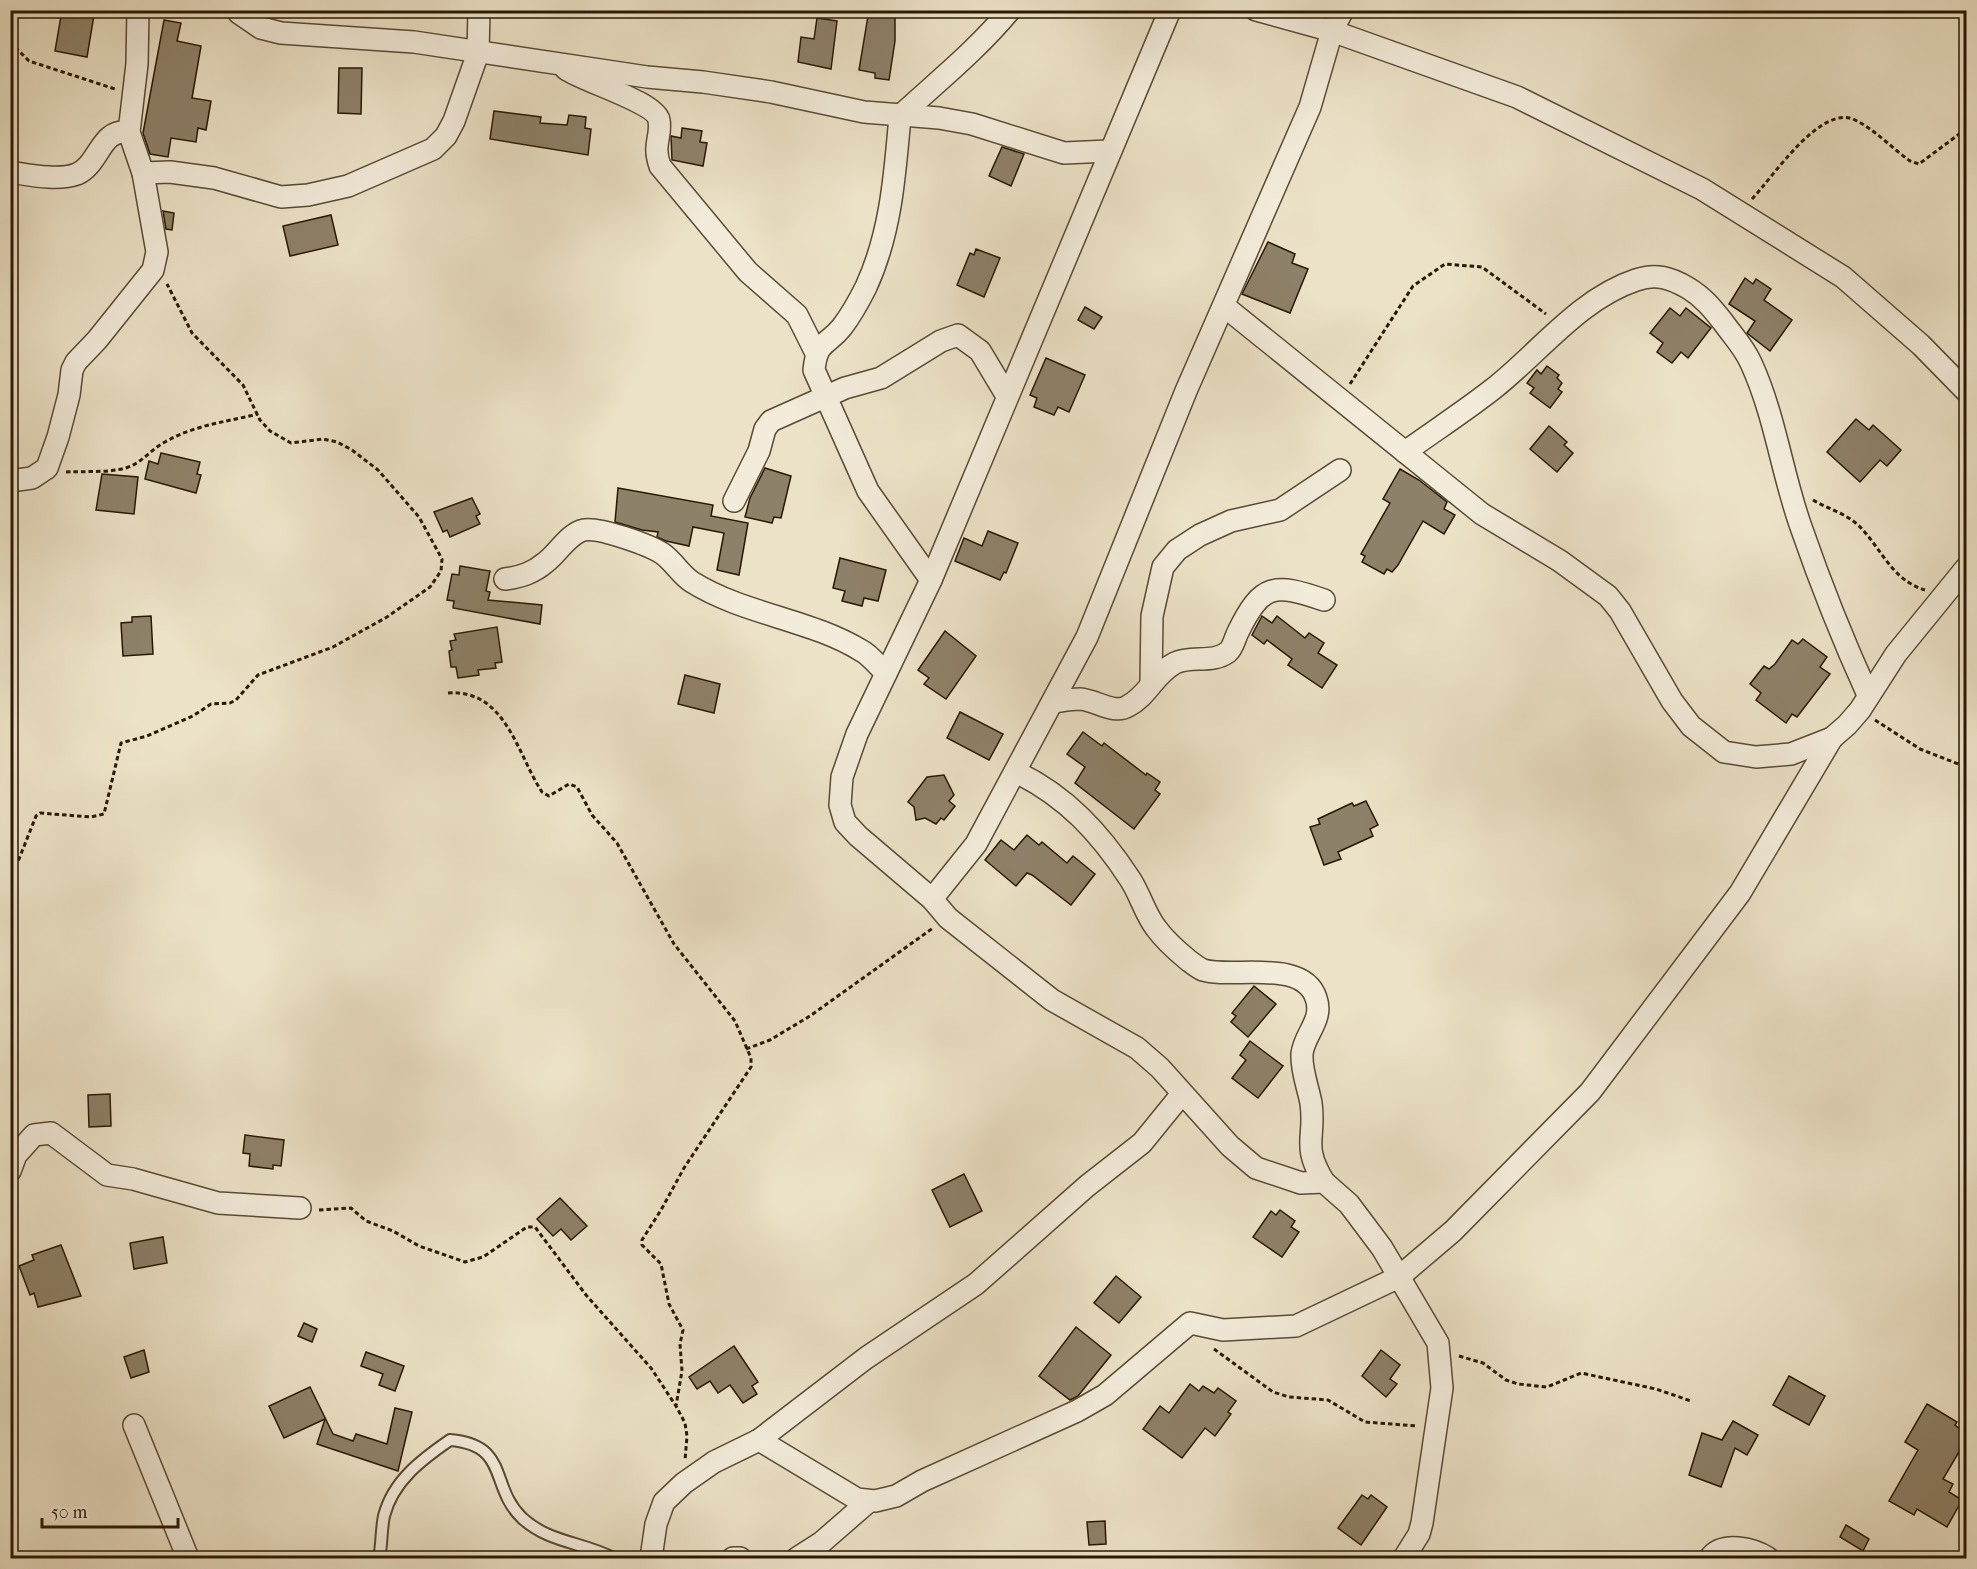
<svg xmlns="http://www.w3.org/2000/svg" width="1977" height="1569" viewBox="0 0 1977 1569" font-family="'IM FELL French Canon',serif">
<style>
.building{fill:#8e8169;stroke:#291803;stroke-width:1.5}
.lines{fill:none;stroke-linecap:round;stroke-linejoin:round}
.lane-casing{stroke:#5a4a34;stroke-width:14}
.street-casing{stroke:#5a4a34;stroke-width:24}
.path{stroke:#291803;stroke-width:3;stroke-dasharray:4.5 3;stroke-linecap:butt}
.lane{stroke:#f3ecdb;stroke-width:10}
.street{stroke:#f3ecdb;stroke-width:21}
</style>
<rect width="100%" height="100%" fill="#ece2c7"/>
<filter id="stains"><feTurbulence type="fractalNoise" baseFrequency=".00333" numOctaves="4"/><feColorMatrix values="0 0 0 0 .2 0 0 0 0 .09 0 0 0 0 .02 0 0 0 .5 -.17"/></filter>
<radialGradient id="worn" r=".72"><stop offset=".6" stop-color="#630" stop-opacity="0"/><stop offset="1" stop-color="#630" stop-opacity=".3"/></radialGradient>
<g class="building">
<path d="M62,10L94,15L87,57L55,51Z"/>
<path d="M869,10H895V41L889,80L875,78V73L859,70Z"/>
<path d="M817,18L837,21L831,69L798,62L801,37L814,39Z"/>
<path d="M164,20L181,23L177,41L201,46L192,98L211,101L206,130L198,128L196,142L171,138L168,157L150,154L143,133Z"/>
<path d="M339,68H362L361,114L338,113Z"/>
<path d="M494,111L541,117L540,123L567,125L569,115L586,117L585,128L591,129L588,155L490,139Z"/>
<path d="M682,128L702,131L700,142L707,143L703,166L672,160L671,136L681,138Z"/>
<path d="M1002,147L1024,154L1011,186L989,176Z"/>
<path d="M163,211L174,213L172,230L166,229Z"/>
<path d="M331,215L338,245L290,256L283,226Z"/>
<path d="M1268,242L1295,254L1292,263L1308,269L1290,313L1242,294Z"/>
<path d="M976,249L1000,258L984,297L957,285L970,253L974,255Z"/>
<path d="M1745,278L1753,284L1756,279L1771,289L1764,300L1792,320L1770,351L1747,333L1755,321L1729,304Z"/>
<path d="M1085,307L1102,317L1094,329L1078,320Z"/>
<path d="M1670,308L1680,316L1686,308L1711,328L1688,358L1681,352L1672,363L1657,352L1663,343L1650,333Z"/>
<path d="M1046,358L1085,375L1069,412L1058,407L1054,415L1034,407L1037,398L1030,395Z"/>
<path d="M1547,366L1559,375L1557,378L1562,383L1558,389L1562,392L1550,408L1530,393L1534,388L1527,383L1537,370L1541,374Z"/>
<path d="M1856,419L1869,430L1873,425L1901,450L1887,466L1880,460L1860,482L1827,452Z"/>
<path d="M1549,426L1567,442L1564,445L1573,453L1557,472L1530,449Z"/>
<path d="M161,453L200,462L197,474L201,475L196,493L145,479L149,461L158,464Z"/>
<path d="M765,468L791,476L781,518L774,517L772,523L745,517L750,498Z"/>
<path d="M1400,469L1419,480L1447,502L1444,509L1455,515L1444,534L1423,521L1398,565L1392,572L1387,569L1384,574L1362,562L1365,556L1361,554L1390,503L1383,499Z"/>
<path d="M102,474L138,477L134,514L96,510Z"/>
<path d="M618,488L713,505L711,516L748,523L739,575L717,570L724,533L693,527L689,546L666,541L657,537L658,532L642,530L615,522Z"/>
<path d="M472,498L480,514L476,516L480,524L450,537L447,530L443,532L434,512Z"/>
<path d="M988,531L1018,543L1006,573L1004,572L1000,580L955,561L964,538L982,546Z"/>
<path d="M840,558L886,570L878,601L864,598L862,606L842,601L845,591L833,588Z"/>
<path d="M460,566L490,571L486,591L490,592L488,600L542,605L540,624L453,608L454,601L447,600L452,574L459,575Z"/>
<path d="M151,616L153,654L123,656L121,623L132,622V617Z"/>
<path d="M1262,616L1272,623L1277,616L1305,638L1309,633L1324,643L1318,653L1337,665L1322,688L1288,665L1292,659L1267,640L1264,644L1252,635Z"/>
<path d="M497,627L502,662L495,663L496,668L478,670L479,675L458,678L456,667H451L449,651L452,650L450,641L456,640L454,634Z"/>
<path d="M945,631L976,656L946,699L924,684L929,678L918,670Z"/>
<path d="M1803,639L1827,657L1820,667L1830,674L1797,717L1792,714L1786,723L1756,700L1761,693L1750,684L1764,666L1769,669L1775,664L1792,640L1798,644Z"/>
<path d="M685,675L720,684L714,713L678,704Z"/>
<path d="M960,712L1003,734L989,760L947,738Z"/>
<path d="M1083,732L1102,746L1104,743L1146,775L1147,773L1160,782L1155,790L1160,794L1134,829L1075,783L1085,767L1067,754Z"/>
<path d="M944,775L954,795L949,801L955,806L944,820L941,818L936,824L925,818L916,820L914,807L908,802L927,777Z"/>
<path d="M1366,801L1378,825L1370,829L1373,836L1338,852L1341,859L1324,865L1310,827L1320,824L1318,819L1352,803L1354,806Z"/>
<path d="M1027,835L1039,845L1042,842L1067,863L1073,856L1095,874L1071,905L1032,875L1027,873L1016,886L985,860L1001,840L1014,850Z"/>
<path d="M1254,986L1276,1004L1248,1037L1231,1022L1236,1016L1232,1013Z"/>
<path d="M1250,1041L1283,1066L1258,1098L1232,1078L1246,1060L1240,1055Z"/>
<path d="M110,1094L111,1126L89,1127L88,1095Z"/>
<path d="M245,1135L284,1140L281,1166L273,1165V1169L249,1166L250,1154L243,1153Z"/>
<path d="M964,1174L982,1211L950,1227L932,1190Z"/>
<path d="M560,1198L587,1226L571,1240L561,1229L553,1236L537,1219Z"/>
<path d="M1280,1210L1295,1221L1291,1227L1299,1232L1282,1257L1253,1237L1271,1211L1276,1215Z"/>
<path d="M163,1237L167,1263L134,1269L130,1243Z"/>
<path d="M61,1245L81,1296L38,1307L34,1293L30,1295L19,1266L34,1260L32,1255Z"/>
<path d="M1116,1276L1141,1297L1119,1323L1094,1303Z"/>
<path d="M304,1323L317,1329L312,1342L298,1336Z"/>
<path d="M1076,1327L1111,1355L1078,1396L1070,1400L1039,1376Z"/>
<path d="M734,1346L758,1382L752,1386L757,1394L743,1403L730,1385L718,1393L710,1381L697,1389L689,1377Z"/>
<path d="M144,1350L149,1372L131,1378L124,1357Z"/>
<path d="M1381,1350L1400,1365L1390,1379L1397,1384L1386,1397L1362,1376Z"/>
<path d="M366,1352L404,1366L395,1391L379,1385L383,1374L361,1366Z"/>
<path d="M1789,1376L1825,1396L1809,1425L1773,1405Z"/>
<path d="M1190,1384L1199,1391L1203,1386L1214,1393L1218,1388L1236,1401L1228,1412L1231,1414L1215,1436L1205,1428L1182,1458L1143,1429L1160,1406L1169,1413Z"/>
<path d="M310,1387L333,1434L353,1441L356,1434L387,1444L395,1408L412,1412L398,1471L317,1444L325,1419L284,1438L269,1406Z"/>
<path d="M1927,1404L1957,1422L1955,1425L1966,1434V1440L1943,1479L1953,1484L1949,1492L1962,1500L1947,1527L1917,1509L1914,1515L1889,1501L1918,1450L1905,1442Z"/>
<path d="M1733,1421L1758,1435L1747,1455L1735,1448L1721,1487L1689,1475L1702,1433L1722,1440Z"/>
<path d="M1362,1495L1368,1499L1371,1495L1387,1507L1361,1545L1338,1528Z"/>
<path d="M1105,1521L1106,1544L1089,1545L1087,1522Z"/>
<path d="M1846,1525L1869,1539L1863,1551L1840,1537Z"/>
</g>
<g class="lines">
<defs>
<path id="lane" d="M379,1558C382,1545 381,1530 384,1516C393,1481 421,1460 450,1440C510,1445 489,1486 522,1518C549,1543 583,1542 613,1558"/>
<g id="street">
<path d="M1170,10L931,580L857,734L842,777L840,805L845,822L858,836L932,899L948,918L1052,1000L1137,1048L1160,1068L1230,1146L1256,1168L1301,1183L1324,1182L1349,1204L1382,1248L1438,1343L1442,1388L1422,1523L1419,1534L1404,1558"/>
<path d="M1256,10L1332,31L1517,97L1702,189L1843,277L1921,345L1966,391"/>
<path d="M239,13L261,28L281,33L414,42L647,77L703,82L771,92L864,112L939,118L972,124L1064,153L1109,151"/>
<path d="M566,69C585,82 655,102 659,120C662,138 652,143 660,166L748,272L797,315L816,353"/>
<path d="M10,172C30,175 58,181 77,174C100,164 100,128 129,132"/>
<path d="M143,173L170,172L214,178L281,197L308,195L348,186L433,149L446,136L454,121L478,53L479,10"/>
<path d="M1224,306L1482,514L1560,561L1608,596L1620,611L1672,701L1691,726L1724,752L1756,757L1791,754L1832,738L1847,725L1860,710L1896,654L1966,568"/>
<path d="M1405,452C1434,431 1465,411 1493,389C1539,353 1579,299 1636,280C1656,273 1671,278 1688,288C1703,297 1712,308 1723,322C1733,336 1744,347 1751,363C1775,415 1782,474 1801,527C1821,585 1843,640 1868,695"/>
<path d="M10,481L32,478L47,468L58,437L69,395L72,370L76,362L97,340L153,270L157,252L143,173L129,132L137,64L138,10"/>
<path d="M734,501L759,451L765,429L771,421L845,388L881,378L941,341L958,335L980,351L1007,396"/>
<path d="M505,579C521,577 533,573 546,562C558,553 569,533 584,530C599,527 650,545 663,554C674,562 681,575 692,582C745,615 810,619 862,651C871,656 878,666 886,673"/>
<path d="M931,580L868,491L814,370C817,340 827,346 842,327C852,314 859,301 866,287C891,233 895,174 900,116C938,81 977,50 1010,10"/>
<path d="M1151,683L1152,616L1163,567L1177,550L1200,535L1231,521L1280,510L1340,470"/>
<path d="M1053,702C1061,701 1071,699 1080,699C1096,700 1114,715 1128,706C1148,696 1155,673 1175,663C1192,655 1212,664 1228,652C1233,648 1235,638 1238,632C1262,583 1274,583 1324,600"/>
<path d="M1016,772C1066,796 1100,833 1130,879C1140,894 1145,914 1156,928C1164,939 1177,951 1188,960C1192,963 1198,968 1203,970C1232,979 1303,958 1316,998C1324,1020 1304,1034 1302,1054C1301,1070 1308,1087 1311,1103C1316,1139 1301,1144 1324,1182"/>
<path d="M932,899L976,844L1087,637L1186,391L1310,107L1332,31L1343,10"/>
<path d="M10,1171L16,1155L34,1135L51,1133L107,1175L133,1179L218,1203L300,1208"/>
<path d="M134,1425L188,1558"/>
<path d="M759,1440L857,1499L875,1501L896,1496L922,1481L1077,1411L1105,1395L1190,1323L1223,1330L1296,1326L1399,1277L1453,1231L1590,1092L1740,893L1832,738"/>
<path d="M651,1558L656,1524L664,1502L684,1483L714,1462L759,1440L866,1358L976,1284L1087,1186L1142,1143L1181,1095"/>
<path d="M733,1558H740"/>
<path d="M797,1558L822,1542L868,1502"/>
<path d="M1710,1558C1722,1541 1753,1548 1768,1558"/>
</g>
</defs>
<use href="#lane" class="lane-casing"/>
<use href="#street" class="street-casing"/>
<g class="path">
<path d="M10,42L29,61L115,89"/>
<path d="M1752,199C1773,177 1821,103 1855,120C1874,129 1892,148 1910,161L1919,164L1966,129"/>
<path d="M1350,384L1413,286L1445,264L1482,267L1546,314"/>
<path d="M66,472C86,471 107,473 126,468C142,463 151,449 165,442C194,425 226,422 258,414"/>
<path d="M1813,500C1828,509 1845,513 1858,525C1881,547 1891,580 1925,590"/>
<path d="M448,693C506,689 517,754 542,792L549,796L569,784L577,787L592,815L617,843L674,944L735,1021L751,1058V1067L684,1168L661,1210L642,1240V1245L661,1264L669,1304L683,1330L680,1344L682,1371L676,1406L685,1423L687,1436L685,1460"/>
<path d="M1875,720L1920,749L1966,767"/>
<path d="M10,873L19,859L36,816L40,813L91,817L104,814L121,743L147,736L193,716L211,704L230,703L236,700L258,675L333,647L387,617L430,587L441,571L442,559L419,517L378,470L352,450L337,442L323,439L291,443L270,431L260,420L243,385L192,333L167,284"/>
<path d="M746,1049L770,1040L810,1016L933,928"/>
<path d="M319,1210L351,1208L366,1221L393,1231L419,1246L465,1262L483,1257L527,1227H535L586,1295L651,1368L676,1406"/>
<path d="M1214,1349L1273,1392L1289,1397L1328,1400L1365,1422L1417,1426"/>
<path d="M1459,1356L1483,1363L1506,1380L1518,1384L1547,1387L1581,1373L1656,1389L1691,1401"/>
<path d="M838,1552L849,1558"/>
<path d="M1048,1558L1113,1553L1136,1558"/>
<path d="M1343,1558H1348"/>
</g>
<use href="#lane" class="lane"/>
<use href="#street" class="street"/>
</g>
<rect width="1977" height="1569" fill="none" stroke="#ece2c7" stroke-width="36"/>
<rect x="12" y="12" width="1953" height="1545" fill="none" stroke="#291803" stroke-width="3"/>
<rect x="18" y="18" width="1941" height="1533" fill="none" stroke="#291803" stroke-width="1.5"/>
<path d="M42 1518v9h136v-9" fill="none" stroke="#291803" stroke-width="3"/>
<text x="51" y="1518" font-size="18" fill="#291803" stroke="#f3ecdb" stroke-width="4.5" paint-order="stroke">50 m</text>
<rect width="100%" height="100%" filter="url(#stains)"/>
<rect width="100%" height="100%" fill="url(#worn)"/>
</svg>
